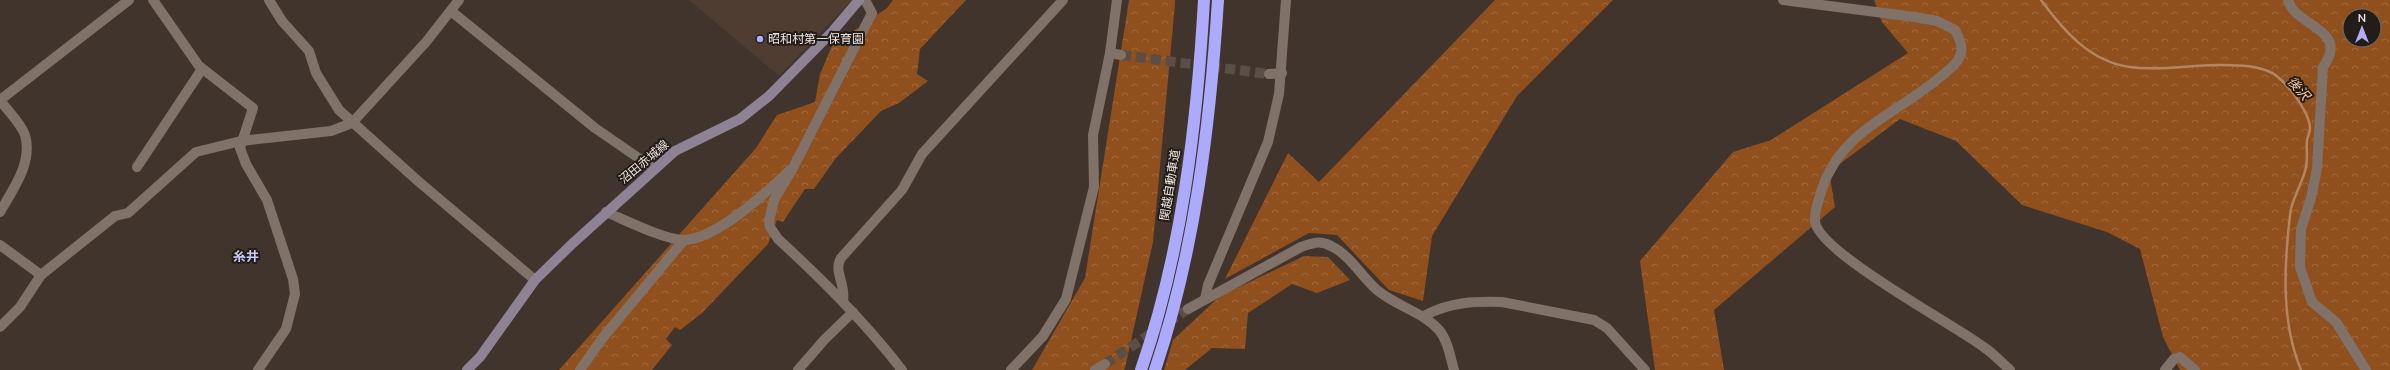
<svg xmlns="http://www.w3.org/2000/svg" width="2390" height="370" viewBox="0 0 2390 370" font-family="Mulish,'Noto Sans JP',sans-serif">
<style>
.built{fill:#4f3d32}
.forest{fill:url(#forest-crowns);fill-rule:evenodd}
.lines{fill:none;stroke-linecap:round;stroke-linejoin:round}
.stream{stroke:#b48561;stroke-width:2.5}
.minor-tunnel{stroke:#5b4e47;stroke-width:10;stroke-dasharray:10 5;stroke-linecap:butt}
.tertiary-tunnel{stroke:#5b4e47;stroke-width:10;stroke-dasharray:10 5;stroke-linecap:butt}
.minor{stroke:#807268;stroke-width:10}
.tertiary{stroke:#807268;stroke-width:10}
.secondary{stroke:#8d8394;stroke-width:10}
.motorway{stroke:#acaafb;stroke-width:12}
.poi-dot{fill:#afaefa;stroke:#231d19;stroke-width:1.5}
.labels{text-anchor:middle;stroke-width:4;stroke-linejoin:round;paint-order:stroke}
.poi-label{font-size:12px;fill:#ece4df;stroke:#231d19;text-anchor:start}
.street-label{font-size:12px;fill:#ece4df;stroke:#231d19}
.water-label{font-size:13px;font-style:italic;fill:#fcc49f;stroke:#231d19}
.neighbourhood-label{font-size:13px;font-weight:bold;fill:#c8c8f4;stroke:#231d19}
</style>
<defs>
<pattern id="forest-crowns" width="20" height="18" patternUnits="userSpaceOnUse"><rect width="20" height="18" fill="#8f501d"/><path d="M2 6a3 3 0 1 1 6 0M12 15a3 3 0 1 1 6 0" fill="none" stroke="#9f693d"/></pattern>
</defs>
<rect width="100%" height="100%" fill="#41342c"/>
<path class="built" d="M689,0H852L779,76Z"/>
<g class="forest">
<path d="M893,0H966L920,49L917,74L928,81L899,103L881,111L836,158L814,189H805L783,222L777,220L768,244L702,313L680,330L675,327L666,339L672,345L652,370H559L756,148L777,115L815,102L820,74L832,46L887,8Z"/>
<path d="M1129,0H1175V4L1153,242L1125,368L1124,370H1032L1085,278Z"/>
<path d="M1495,0H1613L1517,96L1432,236L1423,301L1389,290L1337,235L1309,233L1225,279L1288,153L1319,182Z"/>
<path d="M1874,0H2390V370H2180L2163,337L2140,249L2107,232L2022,205L1956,141L1900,119L1829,172L1835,207L1714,310L1724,370H1655L1640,261L1733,152L1771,140L1908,53L1882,22ZM2350,16H2374V40H2350Z"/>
<path d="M1304,256L1328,257L1350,280L1317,293L1292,284L1248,313L1245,349L1212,348L1185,370H1164L1173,340L1220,296Z"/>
</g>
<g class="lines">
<path class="stream" d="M2041,0C2063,30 2090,62 2130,67C2158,71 2189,65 2217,65C2234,65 2253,65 2268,71C2284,77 2309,111 2310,128C2310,132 2308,136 2307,140C2306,148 2308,158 2306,167C2303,183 2291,200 2290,215C2284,267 2281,322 2301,370"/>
<path class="minor-tunnel" d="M1121,55L1269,74"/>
<path class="tertiary-tunnel" d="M1105,364L1188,309"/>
<g class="minor">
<path d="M153,0L199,66L253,108L240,148L246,164L267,200L293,279L295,294L286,329L258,370"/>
<path d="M269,0L282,21L309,51L316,73L339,110L418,181L535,280"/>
<path d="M1783,0L1915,17L1937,21L1955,30C1959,38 1964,47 1960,56C1957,65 1947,71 1940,77C1896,115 1842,129 1822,189C1819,199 1814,211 1815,221C1817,252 1957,326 1985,348C1994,354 2002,363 2010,370"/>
<path d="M2288,0C2294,26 2351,29 2323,67L2317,169L2311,198L2301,229L2300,267L2312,302L2336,322L2366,370"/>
<path d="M451,11L595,128L653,168"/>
<path d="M1110,53L1121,55"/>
<path d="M1269,74L1282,73"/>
<path d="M0,100L129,0"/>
<path d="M137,167L202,69"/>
<path d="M0,212C13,189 33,163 25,135C21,123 7,110 0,100"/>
<path d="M606,212C625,220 665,240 684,240C717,239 767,192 790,170"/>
<path d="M0,245L41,275"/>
<path d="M1205,299L1208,285L1268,142L1279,94L1286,0"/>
<path d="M843,301C846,284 833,271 841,258L902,190L922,154L1063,0"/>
<path d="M1425,318L1426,315C1450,302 1476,301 1502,302L1594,320L1607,328L1645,370"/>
<path d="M0,327L20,307L41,275L115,216L128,213L196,152L241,141L331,131L352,123L426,42L459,0"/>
<path d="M580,370L601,340L684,240"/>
<path d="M798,370L825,339L853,312"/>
<path d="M1011,370L1043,336L1066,299L1094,187L1093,135L1110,53L1117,0"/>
<path d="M2165,370L2174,359L2180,357L2195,370"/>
</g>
<g class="tertiary">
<path d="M865,0L872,13L793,168L774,200L769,221L770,227L778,239C823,280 865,322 902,370"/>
<path d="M1188,309L1301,247C1312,243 1320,240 1331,246C1350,255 1361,276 1377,290C1396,306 1423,312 1439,330C1448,341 1450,356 1454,370"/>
<path d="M1095,370L1105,364"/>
</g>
<path class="secondary" d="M467,370L480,357L535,280L572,244L675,151L740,119L769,96L832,32L859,0"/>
<g class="motorway">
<path d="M1141,370C1182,252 1197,124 1204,0"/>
<path d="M1155,370C1195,251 1210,125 1218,0"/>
</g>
</g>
<circle class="poi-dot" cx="760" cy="39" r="4"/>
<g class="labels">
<g class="poi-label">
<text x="768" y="43">昭和村第一保育園</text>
</g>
<g class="street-label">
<text transform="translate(644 162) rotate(-40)" y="4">沼田赤城線</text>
<text transform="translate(1170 185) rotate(-81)" y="4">関越自動車道</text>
</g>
<g class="water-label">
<text transform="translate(2299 88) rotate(49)" y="5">後沢</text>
</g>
<g class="neighbourhood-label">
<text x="246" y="261">糸井</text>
</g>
</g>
<g transform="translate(2362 28)"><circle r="19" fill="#231d19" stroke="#736d68"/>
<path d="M0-3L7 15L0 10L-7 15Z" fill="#afaefa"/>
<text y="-6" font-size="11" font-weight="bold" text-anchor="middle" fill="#ece4df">N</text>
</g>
</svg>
